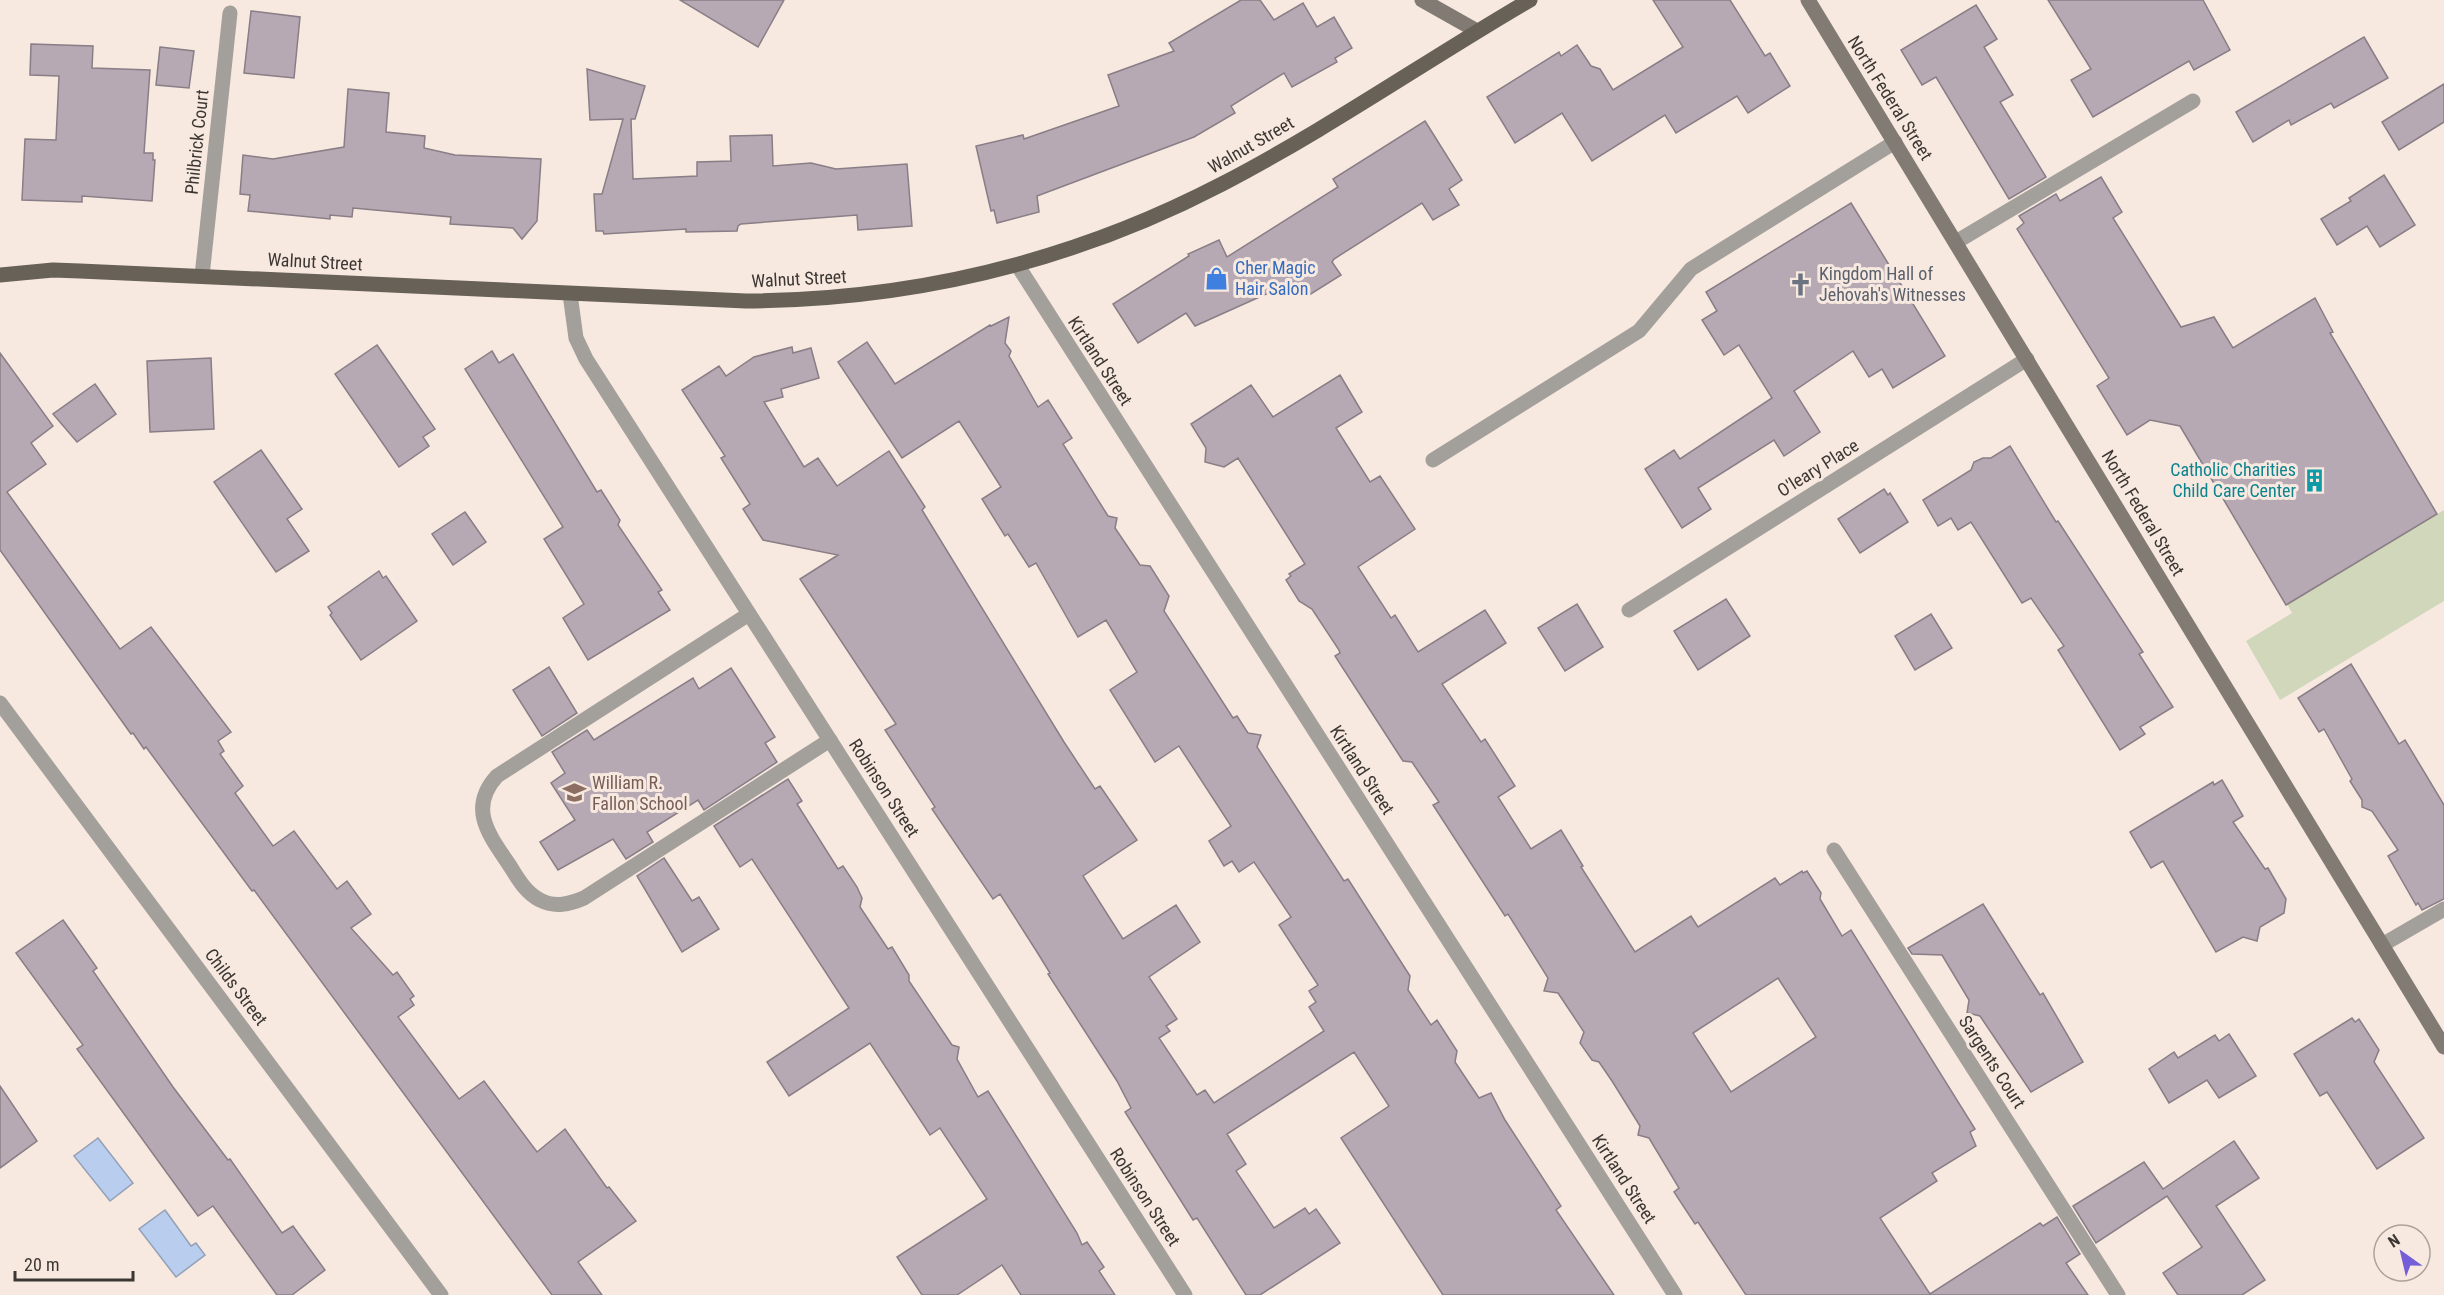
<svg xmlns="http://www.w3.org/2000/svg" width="2444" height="1295" viewBox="0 0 2444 1295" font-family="'Roboto Condensed',sans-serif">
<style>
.green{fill:#d1d7ba}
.water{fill:#b9cdee;stroke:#94a0b6;stroke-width:1.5}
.building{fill:#b6a9b3;stroke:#897d86;stroke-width:1.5;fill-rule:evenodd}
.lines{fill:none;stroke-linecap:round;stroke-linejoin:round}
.lane{stroke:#a39f9a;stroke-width:15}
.street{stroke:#a39f9a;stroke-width:15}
.secondary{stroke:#817b73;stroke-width:15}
.primary{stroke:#686158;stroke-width:15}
.labels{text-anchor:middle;stroke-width:6;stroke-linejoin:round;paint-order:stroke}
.street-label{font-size:18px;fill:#3c3733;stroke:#f7e9e0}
.shop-label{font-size:18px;fill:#366cbe;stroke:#f7e9e0;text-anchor:start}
.worship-label{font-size:18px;fill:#5b616d;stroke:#f7e9e0;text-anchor:start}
.culture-label{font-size:18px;fill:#0d838f;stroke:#f7e9e0;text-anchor:end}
.education-label{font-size:18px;fill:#785e54;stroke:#f7e9e0;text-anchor:start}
</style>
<rect width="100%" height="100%" fill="#f7e9e0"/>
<path class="green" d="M2444,510V601L2280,700L2246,641L2292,613L2287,604Z"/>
<g class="water">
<path d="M98,1138L133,1183L110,1201L74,1156Z"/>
<path d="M165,1210L191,1246L196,1243L205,1255L176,1277L139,1229Z"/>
</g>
<g class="building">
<path d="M680,0H784L758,47Z"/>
<path d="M1241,0H1260L1274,20L1303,3L1317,27L1334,17L1352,48L1335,58L1337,62L1292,87L1284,73L1231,106L1235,113L1194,137L1037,196L1039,212L997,223L994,210L991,211L976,146L1023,135L1024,139L1119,106L1108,75L1174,51L1169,43Z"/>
<path d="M1653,0H1730L1765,56L1770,53L1790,86L1748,113L1737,96L1676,133L1665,115L1592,161L1562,113L1515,143L1487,97L1559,52L1561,56L1577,45L1591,66L1600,69L1613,90L1683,47Z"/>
<path d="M2048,0H2203L2230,50L2194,70L2189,61L2093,117L2071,80L2091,69Z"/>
<path d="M1976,5L1997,39L1984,47L2013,95L2000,102L2046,177L2009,199L1936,77L1922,85L1901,50Z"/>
<path d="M251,11L300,17L294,78L244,73Z"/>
<path d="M2364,37L2388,78L2334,108L2331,103L2291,125L2289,120L2253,142L2236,112Z"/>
<path d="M31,44L93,46L92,68L150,70L144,153H153V160H155L152,201L82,196V202L22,200L25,139L56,140L59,76L30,75Z"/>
<path d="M160,47L194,51L189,88L156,85Z"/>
<path d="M587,69L645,86L635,119H631L633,179L697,176V162L731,161L730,136L772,135L773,166L811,163L836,169L907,164L912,226L858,230L857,215L741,224L738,226L737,231L686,232V229L604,234L603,231H596L594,194H602L623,119L590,120Z"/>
<path d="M2444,84V122L2399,150L2382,122Z"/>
<path d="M348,89L389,93L386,132L425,136L424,148L455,155L541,159L537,221L522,239L513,228L450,224L451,217L353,208L352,217L330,215V219L248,211L250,195L240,194L243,155L273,159L344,147Z"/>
<path d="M1425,121L1462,180L1449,189L1459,205L1433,220L1422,203L1334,259L1332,262L1341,275L1306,297L1298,285L1295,286L1293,282L1195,326L1186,313L1138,343L1113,304L1189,256L1188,254L1219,240L1227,257L1338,187L1333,179Z"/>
<path d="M2384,175L2415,225L2380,247L2367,226L2337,245L2321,219L2351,201L2349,198Z"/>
<path d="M2101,177L2122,212L2113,218L2181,327L2214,317L2233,348L2315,298L2333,332L2330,333L2437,514L2286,605L2180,426L2150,420L2127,435L2097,386L2109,378L2017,229L2024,223L2019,216L2056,194L2060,201Z"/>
<path d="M1851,203L1945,356L1893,388L1882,369L1869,377L1853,351L1794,391L1820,432L1784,456L1774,440L1698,488L1711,509L1682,528L1645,469L1674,450L1680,459L1772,398L1739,345L1724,355L1702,320L1717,311L1706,292Z"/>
<path d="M1009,317L1005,343L1011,351L1009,356L1038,407L1048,400L1072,438L1063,444L1108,516L1117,518L1115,528L1140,565L1150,566L1169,596L1164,611L1233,718L1237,716L1248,733L1261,735L1257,747L1344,881L1348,879L1410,976L1408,990L1431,1025L1437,1020L1457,1051L1455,1062L1479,1098L1491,1093L1505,1120L1561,1206L1556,1210L1614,1295H1443L1341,1138L1389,1106L1354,1052L1227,1134L1246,1164L1236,1171L1274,1228L1305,1208L1309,1214L1316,1209L1340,1243L1260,1295H1246L1197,1218L1193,1220L1125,1112L1131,1108L1117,1081L1048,974L1050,973L1037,952L1000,894L993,899L932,809L935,807L885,730L896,724L800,579L838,555L763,540L743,509L750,504L721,458L725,456L682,390L719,366L726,376L754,357L792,347L793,353L811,348L819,378L781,389L783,397L764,402L804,467L818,458L837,486L889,451L925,507L922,510L1064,742L1095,789L1100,786L1137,840L1083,876L1123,939L1176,905L1200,942L1149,977L1177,1019L1166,1026L1170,1031L1159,1038L1197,1095L1205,1090L1214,1103L1324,1031L1309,1007L1316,1002L1309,991L1318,985L1279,925L1291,917L1254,862L1239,872L1232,861L1224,866L1209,841L1231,826L1179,746L1155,762L1110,690L1137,672L1106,620L1078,637L1036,563L1029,567L1008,534L1005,536L982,499L1001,487L959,421L902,458L838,362L867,342L895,384L990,325L991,326Z"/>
<path d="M377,345L435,429L423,437L429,446L399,467L335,374Z"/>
<path d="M492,351L499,363L513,354L597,492L601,490L620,520L618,525L662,590L658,592L670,610L588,660L563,618L584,604L544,539L563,527L465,369Z"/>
<path d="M0,353L53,426L31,443L46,464L7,492L120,649L151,627L231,732L218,741L224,751L220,754L243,786L235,793L273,846L294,831L337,889L347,881L371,914L351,928L393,975L397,972L414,996L410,999L414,1005L398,1017L459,1099L484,1081L537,1152L565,1129L607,1188L609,1187L636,1221L578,1262L602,1295H552L254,890L252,891L146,747L144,749L133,733L131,734L0,550Z"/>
<path d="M211,358L214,429L150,432L147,361Z"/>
<path d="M1340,375L1362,412L1336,428L1370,482L1380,476L1415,529L1358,567L1391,618L1395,615L1418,652L1485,610L1506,643L1442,684L1481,742L1485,739L1515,786L1498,797L1531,849L1561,830L1583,866L1581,867L1635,952L1691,916L1698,927L1775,878L1780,885L1802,871L1803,873L1807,871L1821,893L1820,899L1842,936L1851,930L1975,1129L1970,1132L1976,1146L1932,1173L1937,1181L1880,1218L1930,1294L2040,1223L2043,1226L2057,1217L2080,1254L2066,1263L2088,1295H1746L1698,1222L1695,1224L1674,1192L1679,1188L1649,1138L1638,1135L1640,1126L1612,1081L1599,1062L1592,1060L1580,1043L1584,1032L1558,993L1544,991L1548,978L1508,914L1505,916L1433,805L1439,802L1412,762L1403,761L1335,656L1340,653L1339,650L1312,609L1299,601L1286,580L1291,576L1289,574L1305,564L1238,458L1224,467L1205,462L1206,448L1191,424L1251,385L1273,417ZM1778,978L1816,1037L1731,1092L1693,1033Z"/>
<path d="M95,384L116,414L77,442L53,414Z"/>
<path d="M2010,446L2056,522L2058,521L2143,652L2139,654L2173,707L2140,727L2145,734L2120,750L2058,650L2064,646L2031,598L2022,603L1971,522L1958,530L1951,518L1938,526L1923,500L1971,470L1974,462L1983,458H1991Z"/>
<path d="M261,450L302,509L287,519L309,551L276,572L214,482Z"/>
<path d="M1884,489L1888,495L1890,493L1908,522L1860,553L1838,519Z"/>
<path d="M465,512L486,542L453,565L432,534Z"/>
<path d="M379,571L383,578L386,576L417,621L361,660L330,615L332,613L328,607Z"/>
<path d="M1726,599L1750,636L1698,670L1674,631Z"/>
<path d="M1577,604L1603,647L1565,671L1538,628Z"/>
<path d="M1931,614L1952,648L1915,670L1895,636Z"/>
<path d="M2351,664L2399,744L2405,740L2444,805V899L2422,910L2418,903L2416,905L2388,856L2398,850L2372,811L2362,807V800L2350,781L2352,779L2324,729L2319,732L2298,698Z"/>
<path d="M549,667L577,713L542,736L513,690Z"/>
<path d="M731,668L775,737L765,743L777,762L704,810L698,800L647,832L653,842L626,859L613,839L558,870L540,842L575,820L551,783L565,773L552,752L587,730L594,740L693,678L699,689Z"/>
<path d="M788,779L802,801L797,804L838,869L843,866L857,887L862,898L860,907L888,949L892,947L909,975V981L952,1045L959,1047L957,1059L978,1097L988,1091L1077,1233L1082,1245L1087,1242L1104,1267L1099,1271L1115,1295H1021L1002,1265L957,1295H922L897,1257L987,1199L940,1128L930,1135L870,1043L789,1096L767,1062L849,1008L752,859L740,867L714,826Z"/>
<path d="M2222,780L2243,816L2233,822L2265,869L2268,868L2286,899L2284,913L2260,927L2257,941L2243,937L2216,952L2163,861L2151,868L2130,832L2213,782L2214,785Z"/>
<path d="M664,858L692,901L699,897L719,929L682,952L637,876Z"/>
<path d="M1983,904L2040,995L2043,993L2083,1062L2031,1092L1980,1016L1967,1013L1969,1000L1942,955L1912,954L1908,948Z"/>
<path d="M63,920L97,968L93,971L173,1087L228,1160L230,1159L282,1233L293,1226L325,1270L292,1295H277L213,1206L198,1216L77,1049L83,1045L16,953Z"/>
<path d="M2352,1018L2355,1022L2359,1019L2379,1050L2374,1062L2424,1138L2377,1169L2327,1092L2320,1096L2294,1054Z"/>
<path d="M2229,1034L2256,1076L2219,1098L2207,1080L2169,1103L2149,1069L2174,1052L2178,1058L2215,1035L2219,1041Z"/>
<path d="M0,1086L37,1141L0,1168Z"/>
<path d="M2234,1141L2259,1178L2216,1206L2265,1280L2242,1295H2178L2163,1273L2202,1247L2167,1196L2096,1243L2073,1206L2144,1162L2163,1189Z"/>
</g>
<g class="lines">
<g class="lane">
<path d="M1956,242L2193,101"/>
<path d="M1433,460L1639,331L1691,269L1895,142"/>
<path d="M749,614L497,776C467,809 490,836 510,866C518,879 526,893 540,900C555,908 570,904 584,898L830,740"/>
</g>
<g class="street">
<path d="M1018,266L1675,1295"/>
<path d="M202,276L230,13"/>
<path d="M570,294L576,338L586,359L1185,1295"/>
<path d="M1629,610L2027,359"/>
<path d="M0,703L441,1295"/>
<path d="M1834,850L2118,1295"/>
<path d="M2382,945L2444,909"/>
</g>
<g class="secondary">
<path d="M1422,0L1477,31"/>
<path d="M1808,0L2444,1047"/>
</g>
<path class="primary" d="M0,275L53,270L80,271L746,301C913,300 1074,261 1222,184C1328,129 1427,60 1530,0"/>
</g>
<defs>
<symbol id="shop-bare" viewBox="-9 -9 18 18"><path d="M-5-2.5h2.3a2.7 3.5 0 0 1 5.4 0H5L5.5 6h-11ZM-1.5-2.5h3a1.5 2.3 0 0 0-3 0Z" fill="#3f7fe0" stroke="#f7e9e0" stroke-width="2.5" paint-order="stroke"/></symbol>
<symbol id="church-bare" viewBox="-9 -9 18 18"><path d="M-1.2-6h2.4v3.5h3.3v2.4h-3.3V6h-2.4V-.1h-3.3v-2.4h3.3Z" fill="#6b7280" stroke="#f7e9e0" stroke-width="2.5" paint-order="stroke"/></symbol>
<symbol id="building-bare" viewBox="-9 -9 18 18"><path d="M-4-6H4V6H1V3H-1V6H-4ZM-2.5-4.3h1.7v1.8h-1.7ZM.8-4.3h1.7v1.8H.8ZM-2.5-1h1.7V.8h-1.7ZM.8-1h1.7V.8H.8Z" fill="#0f9aa8" stroke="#f7e9e0" stroke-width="2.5" paint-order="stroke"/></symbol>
<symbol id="school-bare" viewBox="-9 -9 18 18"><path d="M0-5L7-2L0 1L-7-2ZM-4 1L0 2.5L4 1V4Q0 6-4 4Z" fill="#8d6e63" stroke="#f7e9e0" stroke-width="2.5" paint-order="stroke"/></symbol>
</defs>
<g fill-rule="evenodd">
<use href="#shop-bare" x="1200" y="262" width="33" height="33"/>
<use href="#church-bare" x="1784" y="268" width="33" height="33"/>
<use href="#building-bare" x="2298" y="464" width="33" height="33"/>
<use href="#school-bare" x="558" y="776" width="33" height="33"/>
</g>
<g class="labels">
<g class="street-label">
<text transform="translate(1890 98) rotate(58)" y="6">North Federal Street</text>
<text transform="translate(197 142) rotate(-84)" y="6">Philbrick Court</text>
<text transform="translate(1251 145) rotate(-30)" y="6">Walnut Street</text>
<text transform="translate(315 262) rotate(3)" y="6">Walnut Street</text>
<text transform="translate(799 279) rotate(-3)" y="6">Walnut Street</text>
<text transform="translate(1100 361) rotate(57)" y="6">Kirtland Street</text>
<text transform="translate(1818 468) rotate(-32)" y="6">O'leary Place</text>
<text transform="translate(2143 513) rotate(59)" y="6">North Federal Street</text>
<text transform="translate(1362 770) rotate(57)" y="6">Kirtland Street</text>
<text transform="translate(884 788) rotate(57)" y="6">Robinson Street</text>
<text transform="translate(236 987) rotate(53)" y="6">Childs Street</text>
<text transform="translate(1992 1062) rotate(57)" y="6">Sargents Court</text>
<text transform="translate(1624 1179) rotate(57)" y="6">Kirtland Street</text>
<text transform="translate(1145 1197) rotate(57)" y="6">Robinson Street</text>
</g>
<g class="shop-label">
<text x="1235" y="274">Cher Magic<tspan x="1235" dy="21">Hair Salon</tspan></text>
</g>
<g class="worship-label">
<text x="1819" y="280">Kingdom Hall of<tspan x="1819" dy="21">Jehovah's Witnesses</tspan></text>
</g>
<g class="culture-label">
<text x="2296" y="476">Catholic Charities<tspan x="2296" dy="21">Child Care Center</tspan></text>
</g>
<g class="education-label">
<text x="592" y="789">William R.<tspan x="592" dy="21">Fallon School</tspan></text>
</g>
</g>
<g transform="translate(2402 1253) rotate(326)"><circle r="28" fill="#f7e9e0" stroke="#aca29b" stroke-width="1.5"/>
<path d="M0-4.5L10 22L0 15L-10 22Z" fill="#745ed8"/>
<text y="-9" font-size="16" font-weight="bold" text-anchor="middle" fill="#3c3733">N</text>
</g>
<path d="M15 1271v9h118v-9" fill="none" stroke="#3c3733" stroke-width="3"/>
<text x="24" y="1271" font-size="18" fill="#3c3733" stroke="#f7e9e0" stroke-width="4.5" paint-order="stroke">20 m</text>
</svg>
